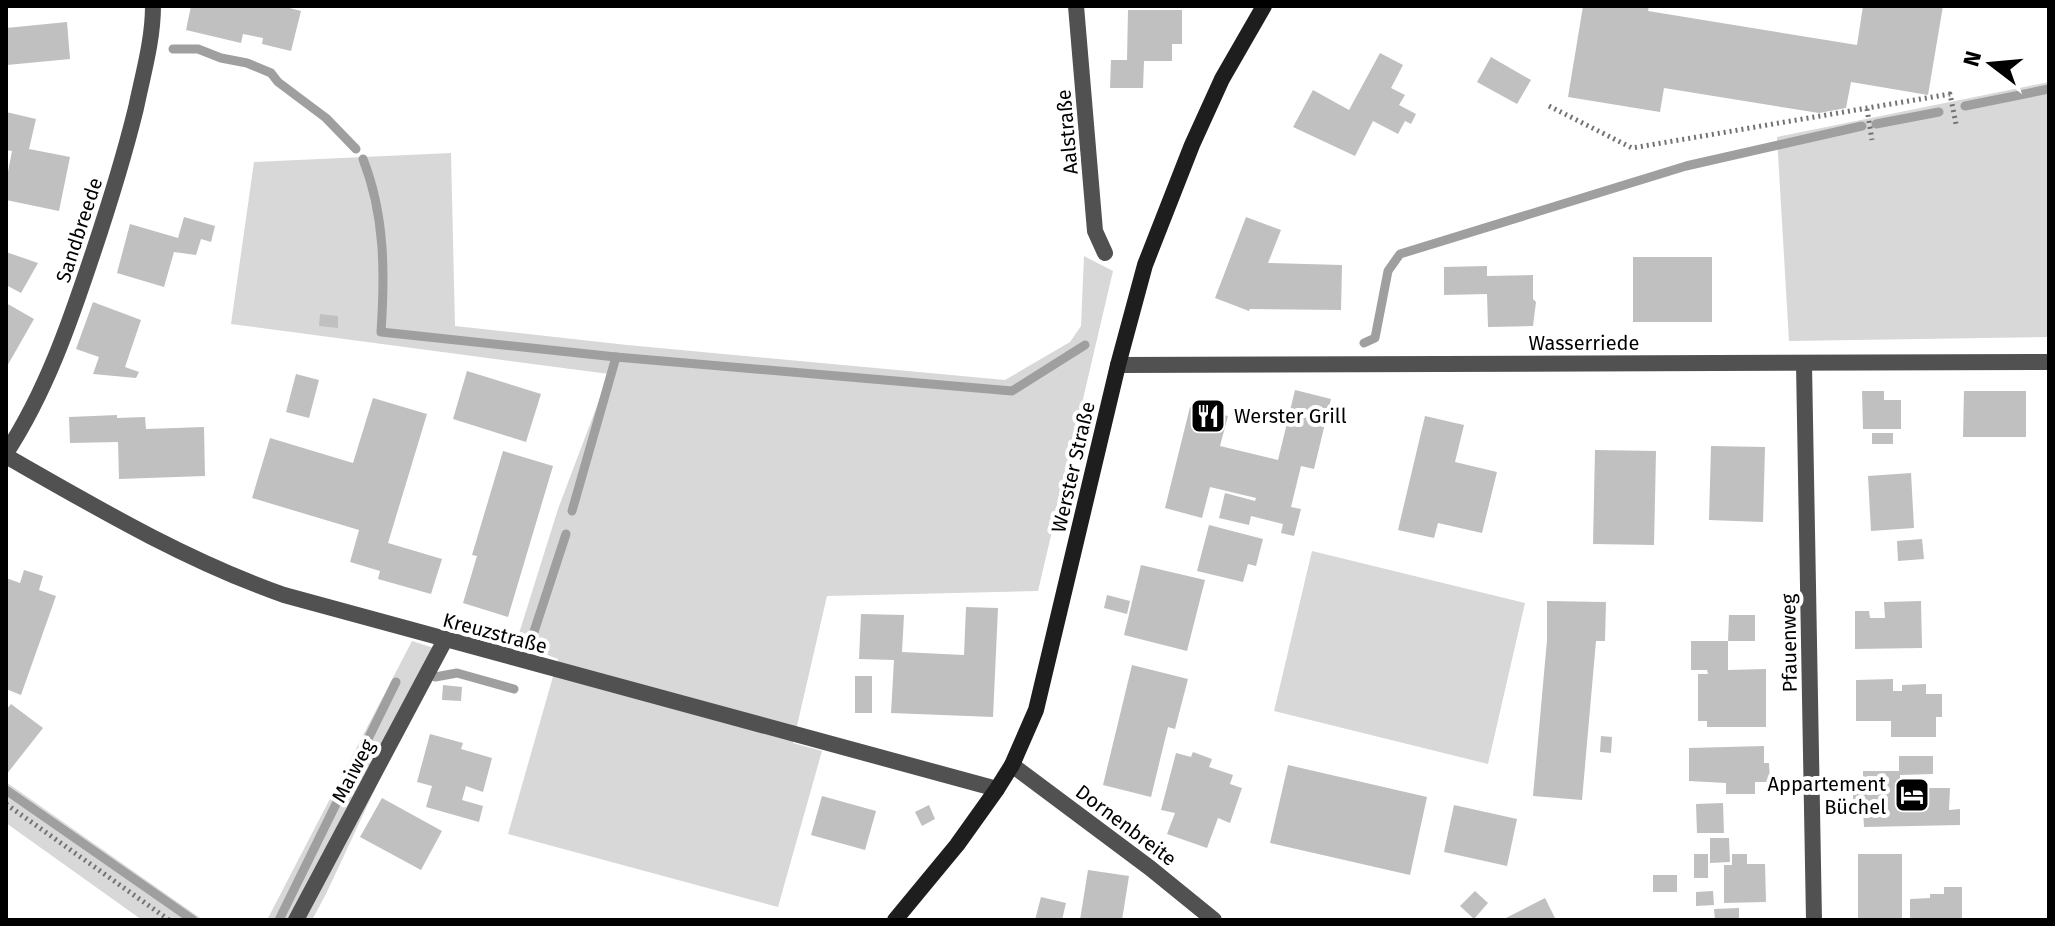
<svg xmlns="http://www.w3.org/2000/svg" width="2055" height="926" viewBox="0 0 2055 926" font-family="'Fira Sans',sans-serif">
<style>
.green{fill:#d8d8d8}
.lines{fill:none;stroke-linecap:round;stroke-linejoin:round}
.stream{stroke:#9f9f9f;stroke-width:9}
.building{fill:#c0c0c0}
.path{stroke:#737373;stroke-width:5;stroke-dasharray:2 4;stroke-linecap:butt}
.street{stroke:#515151;stroke-width:16}
.secondary{stroke:#1e1e1e;stroke-width:16}
.labels{text-anchor:middle;stroke-width:8;stroke-linejoin:round;paint-order:stroke}
.street-label{font-size:20px;fill:#000;stroke:#fff}
.poi-label{font-size:20px;fill:#000;stroke:#fff;text-anchor:start}
</style>
<rect width="100%" height="100%" fill="#fff"/>
<g class="green">
<path d="M2049,82V337L1789,341L1777,137Z"/>
<path d="M451,153L455,326L627,345L1005,380L1070,342L1081,326L1084,256L1113,271L1038,591L827,596L793,743L822,751L778,907L508,834L558,659L516,643L558,509L609,374L231,324L254,162Z"/>
<path d="M1312,551L1525,603L1488,764L1274,711Z"/>
<path d="M412,641L440,650L326,894L312,920H267Z"/>
<path d="M6,782L203,920H142L6,823Z"/>
</g>
<g class="lines">
<g class="stream">
<path d="M173,49H198L221,58L247,63L271,73L278,82L326,118L356,149"/>
<path d="M1965,106L2049,89"/>
<path d="M1876,124L1939,112"/>
<path d="M363,159C385,215 385,273 381,332L616,357"/>
<path d="M1364,343L1375,338L1388,271L1400,254L1686,166L1862,126"/>
<path d="M572,511L616,357L1012,391L1085,345"/>
<path d="M528,650L566,534"/>
<path d="M435,677L457,673L514,689"/>
<path d="M6,790L193,920"/>
<path d="M279,920L396,682"/>
</g>
</g>
<g class="building">
<path d="M191,6H282L301,11L291,51L262,44L263,38L243,34L241,43L186,30Z"/>
<path d="M1583,6H1649L1648,11L1857,45L1863,6H1943L1928,95L1851,82L1846,108L1819,113L1664,88L1660,112L1568,97Z"/>
<path d="M1128,10H1182V44H1172V61H1144L1143,88H1110L1111,60H1127Z"/>
<path d="M67,22L70,59L7,65L6,28Z"/>
<path d="M1380,53L1403,65L1391,88L1405,95L1399,105L1416,114L1411,124L1405,121L1398,134L1373,121L1355,156L1293,127L1313,90L1349,110Z"/>
<path d="M1491,57L1531,80L1517,104L1477,82Z"/>
<path d="M6,112L36,119L29,149L70,157L59,211L6,200V182L12,151L6,150Z"/>
<path d="M184,217L215,226L211,242L201,239L196,255L174,252L164,287L117,273L130,224L178,238Z"/>
<path d="M1246,217L1281,230L1268,263L1342,265L1341,310L1250,309L1249,311L1215,298Z"/>
<path d="M6,252L38,263L21,293L6,285Z"/>
<rect x="1633" y="257" width="79" height="65"/>
<path d="M1487,266V276L1533,275V299L1536,302L1533,326L1488,327L1487,294L1444,295V267Z"/>
<path d="M93,302L141,320L125,367L139,372L136,378L93,374L99,357L76,349Z"/>
<path d="M6,303L34,319L6,368Z"/>
<path d="M320,314L338,316V328L319,326Z"/>
<path d="M467,371L541,394L526,442L453,419Z"/>
<path d="M296,374L319,380L309,418L286,412Z"/>
<path d="M1295,390L1331,399L1314,469L1301,466L1291,507L1301,509L1294,536L1281,533L1283,524L1251,516L1249,525L1219,518L1225,493L1255,501L1256,498L1210,487L1202,518L1165,508L1190,407L1228,416L1220,446L1278,460Z"/>
<path d="M1862,391H1884V400H1901V429H1863Z"/>
<path d="M1964,391H2026V437H1963Z"/>
<path d="M373,398L427,414L388,543L442,559L431,594L378,579L380,571L350,562L359,530L252,498L270,438L353,463Z"/>
<path d="M117,415V418L145,417L146,429L204,427L205,476L119,479L118,442L70,443L69,417Z"/>
<path d="M1425,416L1464,425L1455,462L1497,472L1482,533L1438,523L1434,538L1398,530Z"/>
<rect x="1872" y="433" width="21" height="11"/>
<path d="M1711,446L1765,447L1763,522L1709,520Z"/>
<path d="M1595,450L1656,451L1654,545L1593,544Z"/>
<path d="M503,451L553,466L508,617L463,603L477,556L472,555Z"/>
<path d="M1911,473L1914,528L1871,531L1868,476Z"/>
<path d="M1209,525L1263,539L1256,566L1248,564L1243,582L1197,571Z"/>
<path d="M1922,539L1924,559L1898,561L1897,541Z"/>
<path d="M1141,565L1205,580L1187,651L1124,635Z"/>
<path d="M24,570L43,576L39,590L56,596L21,695L6,689V578L20,583Z"/>
<path d="M1107,595L1130,601L1127,614L1104,608Z"/>
<path d="M1547,601L1606,602L1605,641H1596L1582,800L1533,796L1547,640Z"/>
<path d="M1921,601L1922,648L1855,649V611H1869L1870,618H1885L1884,602Z"/>
<path d="M966,607L998,608L993,717L891,713L894,660L859,659L861,614L904,615L902,652L964,655Z"/>
<path d="M1729,615H1755V641H1728Z"/>
<path d="M1691,641H1728V670L1766,669V727H1707V721H1698V674H1708L1707,670H1691Z"/>
<path d="M1132,665L1188,679L1175,729L1168,727L1151,797L1103,785Z"/>
<rect x="855" y="676" width="17" height="37"/>
<path d="M1893,679V691H1902V685L1926,684V694H1942V717H1936V737H1891V721H1856V680Z"/>
<path d="M443,685L462,687L461,701L442,700Z"/>
<path d="M11,704L43,728L6,775V710Z"/>
<path d="M430,734L463,743L461,749L492,758L483,792L466,786L462,800L483,806L479,822L426,807L432,786L417,782Z"/>
<path d="M1601,736L1612,737L1611,753L1600,752Z"/>
<path d="M1764,746V763H1769L1770,782H1755V794H1726V783L1689,781V748Z"/>
<path d="M1193,752L1212,759L1209,767L1233,775L1230,784L1242,788L1230,823L1218,818L1207,848L1167,834L1175,813L1161,810L1176,753L1191,757Z"/>
<path d="M1899,756H1933V774L1900,775L1901,800H1918V788H1950L1949,810L1960,809V825L1864,827L1863,810H1853V787H1863V771H1899Z"/>
<path d="M1288,765L1427,797L1410,875L1270,843Z"/>
<path d="M822,796L876,811L865,850L811,835Z"/>
<path d="M382,798L442,831L421,870L360,837Z"/>
<path d="M1723,803L1724,833H1697L1696,804Z"/>
<path d="M929,805L935,819L922,826L915,812Z"/>
<path d="M1454,805L1517,819L1507,866L1444,852Z"/>
<path d="M1710,838H1729L1730,862L1710,863Z"/>
<rect x="1694" y="854" width="14" height="24"/>
<path d="M1732,854H1747V864H1765L1766,902L1724,903V865H1732Z"/>
<rect x="1858" y="854" width="44" height="65"/>
<path d="M1088,870L1129,876L1122,920H1080Z"/>
<rect x="1653" y="875" width="24" height="17"/>
<path d="M1944,887H1962V919L1910,920V899L1930,898V894H1944Z"/>
<path d="M1475,891L1488,903L1474,919L1460,906Z"/>
<path d="M1713,891L1714,905L1696,906V892Z"/>
<path d="M1041,897L1066,903L1062,920H1035Z"/>
<path d="M1545,898L1556,920H1502Z"/>
<path d="M1739,908V920H1715L1714,909Z"/>
</g>
<g class="lines">
<g class="path">
<path d="M1549,106L1632,148L1950,94L1956,124"/>
<path d="M1867,109L1872,140"/>
<path d="M6,804L169,920"/>
</g>
<g class="street">
<path d="M1076,6L1095,231L1105,253"/>
<path d="M1804,364L1814,920"/>
<path d="M1118,365L2049,362"/>
<path d="M6,453C46,392 70,322 93,253C109,205 124,157 136,108C143,74 153,40 153,6"/>
<path d="M6,456C97,508 185,560 284,595L997,789"/>
<path d="M1012,765L1150,868L1214,920"/>
<path d="M296,920L445,640"/>
</g>
<path class="secondary" d="M895,920L957,845L997,789L1012,765L1036,710L1118,365L1145,265L1192,145L1222,79L1264,6"/>
</g>
<defs>
<symbol id="restaurant-square" viewBox="-11 -11 22 22"><rect x="-9" y="-9" width="18" height="18" rx="4" fill="#000" stroke="#fff"/><path d="M-5-6h1v4h1v-4h1v4h1v-4h1v5L-1.5 .5V6h-2V.5L-5-1ZM5-6V6H3V1.5H1.5Q1.5-4 5-6Z" fill="#fff"/></symbol>
<symbol id="hotel-square" viewBox="-11 -11 22 22"><rect x="-9" y="-9" width="18" height="18" rx="4" fill="#000" stroke="#fff"/><path d="M-6-4.5h1.5V1H6V5H4.5V3h-9V5H-6ZM-4 0a1.8 1.8 0 1 1 3.6 0ZM.5 0V-2.5h3Q6-2.5 6 0Z" fill="#fff"/></symbol>
</defs>
<g fill-rule="evenodd">
<use href="#restaurant-square" x="1188" y="396" width="40" height="40"/>
<use href="#hotel-square" x="1892" y="775" width="40" height="40"/>
</g>
<g class="labels">
<g class="street-label">
<text transform="translate(1067 132) rotate(-95)" y="7">Aalstraße</text>
<text transform="translate(79 230) rotate(-72)" y="7">Sandbreede</text>
<text x="1584" y="350">Wasserriede</text>
<text transform="translate(1073 467) rotate(-77)" y="7">Werster Straße</text>
<text transform="translate(495 633) rotate(15)" y="7">Kreuzstraße</text>
<text transform="translate(1789 643) rotate(-91)" y="7">Pfauenweg</text>
<text transform="translate(353 771) rotate(-62)" y="7">Maiweg</text>
<text transform="translate(1126 825) rotate(37)" y="7">Dornenbreite</text>
</g>
<g class="poi-label">
<text x="1234" y="423">Werster Grill</text>
<text x="1886" y="791" text-anchor="end">Appartement<tspan x="1886" dy="23">Büchel</tspan></text>
</g>
</g>
<rect width="2055" height="926" fill="none" stroke="#000000" stroke-width="16"/>
<g transform="translate(1991 64) rotate(286)" stroke="#ffffff" stroke-width="6" paint-order="stroke">
<path d="M0-6L14 30L0 20L-14 30Z" fill="#000000"/>
<text y="-12" font-size="22" font-weight="bold" text-anchor="middle" fill="#000000">N</text>
</g>
</svg>
